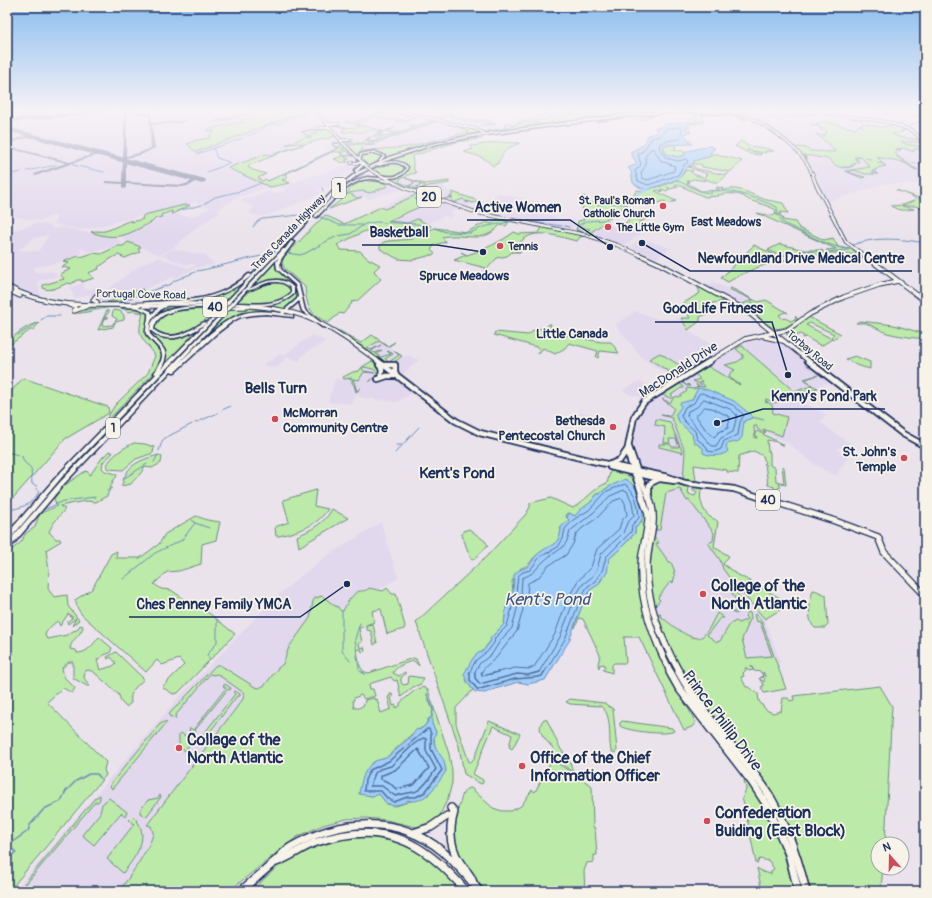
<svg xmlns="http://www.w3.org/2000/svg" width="932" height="898" viewBox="0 0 932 898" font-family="Pangolin,sans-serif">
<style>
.built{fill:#e2d8ed;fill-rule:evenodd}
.green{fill:#bceaa8;stroke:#6c8c83;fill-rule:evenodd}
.water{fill:#9fcdfa;stroke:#6a8ebc}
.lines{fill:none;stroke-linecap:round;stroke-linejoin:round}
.shore-far1{stroke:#506e9c;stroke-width:1}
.shore{stroke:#506e9c;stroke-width:1.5}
.stream-far1{stroke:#6a8ebc;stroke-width:1}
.stream{stroke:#6a8ebc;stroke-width:1.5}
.river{stroke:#9fcdfa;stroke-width:2.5}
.taxiway{fill:#8389a4;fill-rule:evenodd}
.runway{fill:#8389a4;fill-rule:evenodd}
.major-far5-casing{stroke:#1b2f5e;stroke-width:3.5}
.major-far4-casing{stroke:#1b2f5e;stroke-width:4}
.major-far3-casing{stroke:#1b2f5e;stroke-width:5.5}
.major-far2-casing{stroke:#1b2f5e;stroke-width:8}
.major-far1-casing{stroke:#1b2f5e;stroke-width:8}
.major-casing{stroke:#1b2f5e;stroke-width:10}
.highway-casing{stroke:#1b2f5e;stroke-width:3}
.major-far5{stroke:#f7f3e8;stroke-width:2}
.major-far4{stroke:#f7f3e8;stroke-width:2.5}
.major-far3{stroke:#f7f3e8;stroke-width:3.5}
.major-far2{stroke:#f7f3e8;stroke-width:4.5}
.major-far1{stroke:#f7f3e8;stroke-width:5.5}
.major{stroke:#f7f3e8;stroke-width:7}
.highway{fill:#f7f3e8;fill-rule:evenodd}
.major-bridge-casing{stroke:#1b2f5e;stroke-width:3.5;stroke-linecap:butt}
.highway-bridge-casing{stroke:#1b2f5e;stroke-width:5.5;stroke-linecap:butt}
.major-bridge{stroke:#f7f3e8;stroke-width:2}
.highway-bridge{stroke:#f7f3e8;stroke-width:3.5}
.poi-dot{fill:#d1495b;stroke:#f7f3e8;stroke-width:1.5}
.labels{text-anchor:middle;stroke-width:3.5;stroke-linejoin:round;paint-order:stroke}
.far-poi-label{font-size:11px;font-weight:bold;fill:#1b2f5e;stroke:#f7f3e8;text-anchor:start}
.far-street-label{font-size:11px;fill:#1b2f5e;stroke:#f7f3e8}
.shield{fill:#f7f3e8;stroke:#5d6a87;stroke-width:1}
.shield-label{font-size:12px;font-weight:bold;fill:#1b2f5e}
.far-neighbourhood-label{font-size:12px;font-weight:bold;fill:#1b2f5e;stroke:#f7f3e8}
.far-quarter-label{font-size:13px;font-weight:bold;fill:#1b2f5e;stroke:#f7f3e8}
.street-label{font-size:13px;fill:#1b2f5e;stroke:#f7f3e8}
.poi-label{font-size:13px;font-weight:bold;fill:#1b2f5e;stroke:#f7f3e8;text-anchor:end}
.quarter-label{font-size:15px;font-weight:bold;fill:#1b2f5e;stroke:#f7f3e8}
.near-poi-label{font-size:16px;font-weight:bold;fill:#1b2f5e;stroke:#f7f3e8;text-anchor:start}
.near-street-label{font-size:16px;fill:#1b2f5e;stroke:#f7f3e8}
.near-water-label{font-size:17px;font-style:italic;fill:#3c5685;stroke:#f7f3e8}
.leader{fill:none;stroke:#1b2f5e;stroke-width:1.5}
.callout-dot{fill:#1b2f5e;stroke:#f7f3e8;stroke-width:1.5}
.callout-label{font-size:14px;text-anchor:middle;font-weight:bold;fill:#1b2f5e;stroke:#f7f3e8;stroke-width:3.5;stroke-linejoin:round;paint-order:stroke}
</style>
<rect width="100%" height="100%" fill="#ebe3eb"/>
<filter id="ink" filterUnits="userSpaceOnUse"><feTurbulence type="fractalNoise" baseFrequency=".025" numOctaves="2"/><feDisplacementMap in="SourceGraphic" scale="8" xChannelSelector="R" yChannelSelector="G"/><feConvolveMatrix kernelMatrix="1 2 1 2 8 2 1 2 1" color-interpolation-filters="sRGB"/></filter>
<g filter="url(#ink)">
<g class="built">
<path d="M7,110H315L319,113L329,110H447H445L452,118L471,122L488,121L493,125L514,122L509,119L515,118H527L530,120L518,121L519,123L514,126L500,130L479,132L392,150L361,151V146H348L363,163L353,168L355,169L346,175L338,178L339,179L331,187L317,189L323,193L268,215L258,216L249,213L255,207L240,201L268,191L275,194L286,190L280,187L349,164L340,153H341L339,148L324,149L326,147H323L325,146H332L329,141L333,140L328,138L337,135L332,129L311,138H305L285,145L292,148L228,168L270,187L236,198L217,210L220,212L196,228L174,247L160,255L119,238L171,213L191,217L210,208L195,202L83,230L54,224L56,215L39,221L7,215ZM287,117L197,151L210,138Z"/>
<path d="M743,110H816L818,111L817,114L822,112L818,110H876L915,122L905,126L886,121L913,131L925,143V184H885L825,202L807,161L785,141L755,119L764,118L755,115L739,118L734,116L744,115L740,113L747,112Z"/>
<path d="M403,177L426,185L425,188L442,184L448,191L479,201L469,207L458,205L412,190L399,183V179Z"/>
<path d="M393,184L401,189L370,199L362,196L357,198L350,194L362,191L370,193Z"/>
<path d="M413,192L430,198L428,199L429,201L433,199L460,208L450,213L454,215L449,218L445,216L428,223L417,219L408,223L388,221L385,209L380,207Z"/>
<path d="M499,193L546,204L545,211L548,214L560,219L575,221V224L573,229L568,230L494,216L471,209Z"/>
<path d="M37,223L46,224L51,226L53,229L61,227L116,238L122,242V244L112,248L90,252L79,248L82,254L53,264L34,267L35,272L53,271L58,276L38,281L40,291L39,297L42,298L28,295L7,284V233ZM49,235L38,251L16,250L23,247L34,238Z"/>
<path d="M604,223L623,229L627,228L641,234L627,244L623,245L576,230L577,226L580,225L594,229V231Z"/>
<path d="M640,238L670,248L655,260L630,247Z"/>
<path d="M172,249L205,255L208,259L215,264L196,268L176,278L173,277L148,288L131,292H125L112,300L106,302L95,300L97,297L139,266L158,257L188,268L195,266L194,264L185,265L162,255Z"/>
<path d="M714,282L726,288L729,287L755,301L742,307L704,287Z"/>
<path d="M83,283L85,290L98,287L102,291L95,296L88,295L75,298L69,287Z"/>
<path d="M635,311L659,319H680L684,326L689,331L724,352L678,380L644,360L615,325Z"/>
<path d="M312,335L326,341L303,355L299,361L287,357L276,368L263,365L267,361H270L280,354L284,355Z"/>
<path d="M766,338L785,344L832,382L809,389L783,393L828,415L821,421V423L850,444L837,449L848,458L845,461L836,476L815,465L789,444L762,431L724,377L707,366L745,343Z"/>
<path d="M380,340L404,357L407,355L419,360L399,378L416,391L397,402L362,398L357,395L351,404L328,402L335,379L357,377L362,367L375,360L362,349Z"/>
<path d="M695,373L705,387H698L672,418L685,452L683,479L641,468L639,467L632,448L638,415L645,406L653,399Z"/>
<path d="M639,381L655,390L643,398L628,394L623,390Z"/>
<path d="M580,412L597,416L593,425L577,421Z"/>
<path d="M660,481L688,487L687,499L709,518L718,522L714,547L729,556L723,564L735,573L756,602L765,619L781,663H749L723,673L657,617L653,602L650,559L656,530V509L651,493Z"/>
<path d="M381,522L398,578L379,590L372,588L359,592L346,604L343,611H341L337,606L312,610L310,618L289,647L283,664L278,668L265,685L259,688L253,686L132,891H14L176,700L269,604L298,578L325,557Z"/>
</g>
<g class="green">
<path d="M259,110H315L292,116L196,152L187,144L197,140L210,138V135L215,131H208V129L242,122L239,118L215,121Z"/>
<path d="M433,110H453L451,111L452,113L449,114L470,120H489L496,124L489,125V124L481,125L490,123V125L491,124L487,121L469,122L448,116L439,120L436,119L445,112L435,110L431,112Z"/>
<path d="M570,110C572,110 573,114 577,112L572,110H580L587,113L590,111V110H730L747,116L744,117H748L754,120L748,118H742L746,119L745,121L734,116L707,113L706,115H702L704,122L692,124L685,123L695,115L694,113L657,114L643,120L628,118L597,122L621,118L619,117L662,113L720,110C661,105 600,119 541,126L534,121L546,119L558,114L567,116L574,114L565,112Z"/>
<path d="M876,110H925L924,120L908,114H891Z"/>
<path d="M375,111L388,112L377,117L390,120L396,118L405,121L415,116L406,115L416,117L405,122L373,117L356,124L383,131L376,133L381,131C370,128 371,131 362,132C355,133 353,130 343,133L344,131H341L347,128L338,126L354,128L360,126L345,122L350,119L348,121L351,123L378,113Z"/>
<path d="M433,120L437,121L421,127H417L419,128L376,143L366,139L371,137L367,139C373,142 377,140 382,136H373L386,131H387L378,135L386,136L394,134L387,130L395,128L389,130V132L396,133L414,127L411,125L416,126Z"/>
<path d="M531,121L540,126L494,131H487L506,128L504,126L509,127L513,126L509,123L504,124L511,123L512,125L519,123L517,122Z"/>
<path d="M825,122L855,129L860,125H862V123L882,127L896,125L909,130L901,131L903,132L895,133L892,134L899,137L920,140L925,146L920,142H901L909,145L925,147V149H914V152L903,148L896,149L901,150L895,153L903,161L918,170C910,169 910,165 902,162C896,160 885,159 877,157L882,162L877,163L884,164L886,166L880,167L875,170V173L878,174H866L853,170L848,172L865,177L862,178L845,171L870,167L861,157L856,158L859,161C851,171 836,170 829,159L804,155L808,160L790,144L795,147L806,148L810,151L835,152L830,145L816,134L824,136L827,132L820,129L822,128C818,126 814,126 810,124L820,125L816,123Z"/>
<path d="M448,124H449L481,132L420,146L385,159L384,154C376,151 366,151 358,156L347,143L351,141L349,142L350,143H362L366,140L375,145L363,146L361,151L407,147L469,132L454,125Z"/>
<path d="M329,127L336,136L305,144L279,153H277L278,154L250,165L248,167L253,170L266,174L258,178L262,181L266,179L268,181L338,148L333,146L339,147L341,144L340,143L332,144L334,145H333L332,144V143L341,142L346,147L341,150L347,149V148L351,153H349L348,151L342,152V156L351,155V154L354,156H343L349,159L345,160L348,162C340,163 341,162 334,159L342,156L340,153L341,152H332L285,174L288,178L282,180L290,183L270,187L228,168L266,154L270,155L304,144L299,143L285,145L305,137L311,138L310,136H307L317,133L313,130L302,132L307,135L301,132L313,129L317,131L327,129L323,128L316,129Z"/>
<path d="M479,138L482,139L457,142L412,156L414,170L416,173L410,174L405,178L425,184L449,181V183L429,186L418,191L422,193L415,191L425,187V185H420L418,188L416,187L421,184L416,182L409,186L415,182L403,177L400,179L399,182L417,189C408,191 394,182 386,178L388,177L372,169L393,163H384C414,149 447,142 479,138Z"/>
<path d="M741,141L748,146L765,148L774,151H770V152L765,151L766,153L747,150L756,152L755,153H761V155L750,154L735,146Z"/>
<path d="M501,142L520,143C503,150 506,149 498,163L493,166C486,157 474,155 464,152L473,149L470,146Z"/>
<path d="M674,144L676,147L674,149L684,151L685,155L678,157L666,154L663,146Z"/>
<path d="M375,153L383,155L382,159L368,166L360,157L362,155Z"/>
<path d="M711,154H719V156L728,157L742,161L730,172L702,167L701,164H693L694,161L711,156Z"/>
<path d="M693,166L697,169L726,175L729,173C720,182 718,185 706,179L704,177L707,174L688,167Z"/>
<path d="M686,170L693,171H691L693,174L702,177L706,181L694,179L687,181L690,182L687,183L701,191L720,190L716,188L717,187L723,188L722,191C738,184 752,196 767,200C772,201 778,202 783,203L788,213L780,212L781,215L775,213L776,210C767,205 758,203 749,200C747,199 745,197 743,196C735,193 727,193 718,195L719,196L705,197L677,184L675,185L678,187L670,189L667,187L669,189L667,191L661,189L662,192L658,190L655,191L676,201L669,203L663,201L650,206L632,202L631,204L626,202L625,197L632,198L637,190L644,191L646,188C661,188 679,182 686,170Z"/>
<path d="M365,180C372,183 383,180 388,186L370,193L362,191L349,193L357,198L362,197L329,209L341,200L345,194H349L347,193L351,187Z"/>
<path d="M896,190L919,198H925V209L915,206H902L914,209C905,210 900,212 891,206L903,205L916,200L914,197Z"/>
<path d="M452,192L479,201L474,203L466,201L469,202L467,203L463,199L453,203H452V197L450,199V197L443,200L438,198L443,200L452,196Z"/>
<path d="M418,194L422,196L415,199L426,204L388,221L408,223L417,219L431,226L409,234V231H365L337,245L341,250L360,251L367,258L380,265L374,271L381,279L357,301L351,302L352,303L343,314L340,313L328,323C309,313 307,307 305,287L284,268L282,263L284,257L325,215L344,224L381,207L385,209Z"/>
<path d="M583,196L588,198L586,199L588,202L595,203L596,205C606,204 617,202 628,205L590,233L595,235L593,236L577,231L576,230L577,227L576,229L585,233L590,229L577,226L578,221L584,220C582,215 584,206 580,201Z"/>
<path d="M184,205H190C186,207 173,214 171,214L172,211L161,215L162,217L156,218L152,222C128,234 119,242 91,232C96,230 100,232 105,231C114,229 123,222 132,220L131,222L143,219L142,217L144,215Z"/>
<path d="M641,211L650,213L651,216L639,223L634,231L620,228L625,225L624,224L630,219L629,218L631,216L640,220L649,214L639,212Z"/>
<path d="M757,213L772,216L774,214L782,217L783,220L795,222L799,228L824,240L833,238L838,247L853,250L882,271L859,256L844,253H828L826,250L836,249Z"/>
<path d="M498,219L509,222L506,226L500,225C482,246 465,232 442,237L446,242L434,245L431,250L435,254L413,260L398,259L380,249V245L384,242L388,241L413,239V236L435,228L467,232L486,222L492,224Z"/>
<path d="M542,227L585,236L580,237L577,241C562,238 541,229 527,237C522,240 517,245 512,249L521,252H512L507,256L497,258L484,272L486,268L454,260L466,255L461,252L467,255C483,250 501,242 514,232L519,234L539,233Z"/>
<path d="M128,242L141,247L138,249L140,252L125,258L118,255C110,258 106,263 98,267L99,269L88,273L94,278L82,282V280H77L71,284L68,283C61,285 51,293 43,288V285L64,279L60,274L71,269L62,267L69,263L63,261L79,256L81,257L93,253L101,254L118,246H123Z"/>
<path d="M780,244L804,250H822L824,253L812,256L805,251L781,256L768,250Z"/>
<path d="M754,245L785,260C764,264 746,271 728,282L721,278Z"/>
<path d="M278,258C276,262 275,265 277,270C281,276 289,279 294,284C302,292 296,306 285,309C279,310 267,306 260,305C272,305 294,303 295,288C287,270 258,283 247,290Z"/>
<path d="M253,275L224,303H194C217,299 235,289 253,275Z"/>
<path d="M265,282H282L291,285V292C279,307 253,303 236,303L249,291Z"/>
<path d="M701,287L726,301L713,303L703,308L709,313L700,317V321L688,330L681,318H690L682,304L700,293L698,288Z"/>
<path d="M731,288L758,302L766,300L788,313L785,312L779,315L783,319L785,318L791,321L796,318L795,316L798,319C772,340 769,322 747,308L755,311L761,308L764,309L757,305L751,308L756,305L752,302L746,307L742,304L753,300L729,289Z"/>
<path d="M143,289L140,291H144C137,298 116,303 107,302L112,301L125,292H131Z"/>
<path d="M87,306L140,308L148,311L149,316L145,332C155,352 173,346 152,375L103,425L115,405L148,373L155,356C152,348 141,341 140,332C139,326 142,319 143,313L133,311L128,312C115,300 89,315 74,313Z"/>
<path d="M164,307H183C175,310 164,312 157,317C141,328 155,339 169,337C181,336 191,333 201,327L161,369C170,351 163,347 150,335C148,320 153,317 164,307Z"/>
<path d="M194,308H219C204,322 189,337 167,336C162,335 157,333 153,329C157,311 178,310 194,308Z"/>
<path d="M231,308H248L268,311C224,312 204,341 174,368Z"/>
<path d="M107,310L109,312L104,318H108H104L102,326L112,325L117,319L112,316L113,310L120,311L124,315V320L115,322L113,327L98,330Z"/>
<path d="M809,317L841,334L833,339L831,337L834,334L810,323L806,325L832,339L821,346L806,337L803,338L804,336L800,334L794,337L786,334Z"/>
<path d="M860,321L894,325L925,334V338H915L896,335L887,333L866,323H856Z"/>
<path d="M39,323L33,330H30L7,347V342C16,335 27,324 39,323Z"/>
<path d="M549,324H551L549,331L555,333L601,342H611L619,353L600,351L598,358L596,357L598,351L569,343L565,348L555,354L543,348L539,353H537L540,348L494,335L495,332L528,335L537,328L545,329Z"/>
<path d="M336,331H340L361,343L372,335L388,346L395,342L388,347L379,341L367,348L371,350L381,345L371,351L375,353L382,350L376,354L381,357L391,354L387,351L392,353L393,354L385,359L389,362L399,355L394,351L402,356L392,364L383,363L365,348Z"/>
<path d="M740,346H743L744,348L794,391L812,386L804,379L818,375L806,379L813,386L818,388L808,392L802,391L795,392L802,401L781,394H779L778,402L773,403L767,399L765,400L768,402H765L769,403L772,405L773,413L787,417L782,436L763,429L766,432L764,433L757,429V426H754L755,438H757L755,433L757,431L784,445H781L777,442L767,440L768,451L770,452V465L775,468L776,481L784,483L782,466L784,467L786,485L780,483L779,485L781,487L778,488L777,491H775L774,487L768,485L765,464H763L765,462L763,456L754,451L739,456L738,473L727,472V470L694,465L696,481L683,479L685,452L672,418L661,415L670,416L674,408L662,399L670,403L673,399L660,394L679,383L683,386L684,388H681L671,395L674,398L677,396L679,397L687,391L686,390L687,388L694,389L698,387L696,384L697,386L705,387L701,381L700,383L702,385L693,381L700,379L695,374L682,381L687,386L688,384L690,386H687L681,382L707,366L740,385L729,377L730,373L735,370L725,365L737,362L743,358V355L736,349Z"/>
<path d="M660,353L684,368L673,374L649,359Z"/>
<path d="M855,356L870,362V369L856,365L846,359Z"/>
<path d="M372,361L379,366L380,372L369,382L377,375V372L373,369L364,367L362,369L364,371L375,373L364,372L359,380L353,379L357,391L361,388L356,392L354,385L352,383V378L344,379L343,377L353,372L359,371L362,367Z"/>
<path d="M23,378L108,407L109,413L65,439L7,505V396Z"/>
<path d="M656,419L670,422L683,453L659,447V444H670L672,447H679L676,439H669L670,443H664L665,427L655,425Z"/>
<path d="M134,443L145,444L154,447L153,453L136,459L123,470L109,469L107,466C109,457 126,446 134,443Z"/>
<path d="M109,451L113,453L103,462L102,468L105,471L116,474L117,476L113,481L107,496L96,502L85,501L60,506L65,509C59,517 53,522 49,532L56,539H60L61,541L46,550L49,570L48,589L54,597L67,595L68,606L79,620L72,626L76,618L68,624L67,622L73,617H70L71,615L68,614L60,626L58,621C54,623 45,631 45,636L48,639L67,635L73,631L77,630L80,625L83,626C82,635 71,639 70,649L76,650L77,653C88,653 93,644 99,637L112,648L110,653L104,655L97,660L100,670L113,666L116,663L111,657L108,659L107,657L116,652L144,679C136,687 129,691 131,703L126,707L121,702L119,695L95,673L89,670L85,671L84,678L90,686H87L73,678V662H69L62,668L64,677L75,688L72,693L63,688L47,702L106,762L104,770L106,775L9,891H7V554L22,541L25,534L35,527L38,518L41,513L57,506L54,499L62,487L84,472L87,471L90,475L102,458Z"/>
<path d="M159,455L162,457L161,463L152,468L144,467C142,474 135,478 131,484L121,486C124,482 123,478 126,474C132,462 147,458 159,455Z"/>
<path d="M611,469C617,471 624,472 630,477C639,484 646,510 645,522C644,531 641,540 640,549C638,564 638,579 640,594C644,621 654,647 666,672C671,684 695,715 695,724L694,726L684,730L639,637H624L626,663H614L612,665V673L603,670L605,668L604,664L599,665V668L598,664L600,655L583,619L579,618L575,628L574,627L584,600L588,595L590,590L601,581L607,567L609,559L626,543L635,533V527L642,522L640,505L632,484L622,481C614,486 606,486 600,494H597L591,502L575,516L569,513L567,514L566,517L569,520L561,527C561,546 549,545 538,554C531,559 530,566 521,568L512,581L513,592L507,602L504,624L490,639L491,640L482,652L467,682L473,690L456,708V724L469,762H471L475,757L489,721L520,734L512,749L509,747L512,735L493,726L473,774L483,780V783L481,784L464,774L459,746L416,622L486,557L526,514L530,507V503L551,498L573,508C585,501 595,487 607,483Z"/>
<path d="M660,481L689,487L688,494L695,496L697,492L693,491V487L702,488C698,496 702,511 710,517C713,519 716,519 718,522L714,547L729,556L723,564L735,573L780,598L777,602L780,610L765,619L734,584L723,569L720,560L708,543L713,541L714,533L689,500L687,501L680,489L666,493L660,530H656V509L650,489L651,484Z"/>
<path d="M316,490L314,506L328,509C316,527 299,531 279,536H276L275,527L289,522L283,500Z"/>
<path d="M332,509L348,518L299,547L297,536C311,530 325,523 332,509Z"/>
<path d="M196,516L207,520L220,522L216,540L202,544L201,564L179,571L167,572L154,584L161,589L171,590L187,601L189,609H193L200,606L235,634L178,693L173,694L162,687L184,665L179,659L162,665L157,660L146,672L82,615L78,609L75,600L92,589L111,554L117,551L116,558H140L159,544L165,534Z"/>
<path d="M469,529L485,541L488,545L476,558L472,560L470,557L462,535L463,531Z"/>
<path d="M654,537L659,543L656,544L669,562H671L675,572L673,573L675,575L673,583L670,582L658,598L660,600L656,605L653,602L650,567Z"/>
<path d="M369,588L383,591L387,588L392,594H396L405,626L404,629L387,634L381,609L372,611L374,622L366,625L373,624L377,643L374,645L371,631L367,630L366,626L359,628L362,642L359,643L360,648L364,647L365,651L362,652L361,649L357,650C359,659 358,672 369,673L413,658L416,659L419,666L414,661C407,662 396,666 393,673L399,676L405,672V674L401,678V682L403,685L408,684L409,676L424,678L421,684L413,687L401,697L397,680L394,681L391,677L369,684L370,689H373L375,696L364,699L361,695L354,698L353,701L354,708H359L364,705L365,700L374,698L375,700L377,699L381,713L391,709L388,697L390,696V694H392L393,697H391L393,706L396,705V708L400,706V703L414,691L423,687L428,690L449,754L452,771V783L448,798L440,815L433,822L427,825L416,827L386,820L366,818L346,819L323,825L297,837L284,847L229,891H119C127,881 153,843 153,833C153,830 151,828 151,826L147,825L243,699L244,693L217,674L213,675L210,674L175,716L176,719L169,716L170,713L216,665H220L255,687L259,688L265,685L278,668L283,664L289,647L310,618L313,601L315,598L322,596L335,606H337L341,611H343C346,604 351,596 357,592C362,590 365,592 369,588ZM429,718L436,732L434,736L435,747L437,753L443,760L446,771L428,795L396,806L387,804L379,794L372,796L368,795L382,759L386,758L416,730H418L425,726Z"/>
<path d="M732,589L747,604V607L743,609L741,608L743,607L740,603L736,605L740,611L736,614L731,612H735L737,608L734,605L735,598L730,590Z"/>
<path d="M813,590L817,591L826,595L828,625L825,628H815C806,621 810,600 813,590Z"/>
<path d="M748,612L750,613L751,618L748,624L745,623L748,625L742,639L747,658L772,656L760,622L756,621L754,615L757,614L761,620L786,689L764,693L761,687L764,686L759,678L764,682L765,675L763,672V677L761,678L760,677L763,676L761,672L754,671L751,665L753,670L749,671L747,668H745L746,670L743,673L744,676L741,677L746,687H749L758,694L759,701L766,710L773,713L781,711L783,698H788L790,701L794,700L793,696L880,686L892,706L885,844H878V868H883L881,888L883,891H811C802,860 793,825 774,798C740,748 698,705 671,651C665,640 658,626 657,614L661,613L660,616C669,622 694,646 704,635C709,630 713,620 717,613L724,618H720L707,635L717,642L720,641L730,624L736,621L739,623L747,619L745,616Z"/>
<path d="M225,684L231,688L230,690L228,689L195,730L196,732L194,734L189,731L190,728L193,730L226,688L223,686Z"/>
<path d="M235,691L240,694V696H237L203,741L199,737L200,735L202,736L235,694L233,692Z"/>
<path d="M570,699L604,703L613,709L617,750L615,753L611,751C608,737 613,713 600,706L570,704L566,702Z"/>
<path d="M544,719L547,720L560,748L570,762L573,772C567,768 559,763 556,757C554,754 555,751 553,748C546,740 534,730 544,719Z"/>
<path d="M622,721L672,728L674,731C667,736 627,731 620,726V723Z"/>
<path d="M164,722H167L112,789L110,786L112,782L160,724Z"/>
<path d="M181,733L192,741L185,751L179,747V735Z"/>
<path d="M551,761L556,764L557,763L592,786L593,828H595L597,855H594V862L587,863L584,871L585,891H485C475,877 460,862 454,845C450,833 456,814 460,803C462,796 463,788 471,788L493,808L502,811H511L521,806L532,790L535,792Z"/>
<path d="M745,779C771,812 784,852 794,891H762L757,868L763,872L771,874V871L774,869L769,861L760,859L758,861V863H756L744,804L742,799L746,789L744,780Z"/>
<path d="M100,795V799L98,802H95L20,891H18L95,798Z"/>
<path d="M160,795L161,797L146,817L140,813V810L148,800L158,798Z"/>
<path d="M109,798L127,812L125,816L121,813L94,845L82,835L100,813L102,804Z"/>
<path d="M133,816C152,835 137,855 123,873L107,859L134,824L129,820Z"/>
<path d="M369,837C409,842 436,859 460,891H258V890L251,891C261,882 271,872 281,864C306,845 338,838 369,837Z"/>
</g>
<g class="water">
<path d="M686,122L690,123L687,125L690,127L685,128L691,131L684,134L693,144L665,145L663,147L666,154L678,157L685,155L684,153L687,151L710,146L715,148L710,153L711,156L694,161L693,164L687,167L679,179L647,190L639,187L633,183L631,171L628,168L637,164L630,152C641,147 645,145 648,135L658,132L655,128L661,127L665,124Z"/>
<path d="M698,388L708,390L734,401L752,416V418L744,421L742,437L739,441L727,444L726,447L728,451C723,456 711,457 703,453V448L694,442L692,434L680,423L675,415L681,407L680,403L692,400Z"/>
<path d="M625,479C633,482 643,496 640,506L642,507C644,519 643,518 637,527H635V533L620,549L609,559L607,573L602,578L598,585L590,590L588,595L584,600L569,641L545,680L528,684L518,682L492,690L485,693L475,692L467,682L464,674L473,658L478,653L482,652L491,641L490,639L504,624L507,602L513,592L514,575C518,569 522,570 527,567C531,565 533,558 537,555C548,544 561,547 561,527L569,520L567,518L569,513L575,516L580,510L591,502L597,494H600C607,486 616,484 625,479Z"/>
<path d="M432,715V724L436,732C430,746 439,751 444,761C445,764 445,768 446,771C439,782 424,806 408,800L404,803L392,806L390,804H387L379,794L372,796L359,794C361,781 364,768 375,761C379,759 384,760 387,757C395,752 411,737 417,729L419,730L425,726Z"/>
</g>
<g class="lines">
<g class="shore-far1">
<path d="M680,127L682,129L680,139L666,141L660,144L659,148L666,158L678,161L687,159L688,162L684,165L678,175L648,185L638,181L635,171L641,165L638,154L643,151L652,138L660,136L666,129Z"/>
<path d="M651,149H654L661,161L675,166L674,171L648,180L642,178L641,173L646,165L645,157Z"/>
<path d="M702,393L733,405L744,415L740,422L738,435L724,441L721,449L714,452L708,451L706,446L697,439L695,431L684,421L681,416L685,407L694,403L699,394Z"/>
<path d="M704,399L730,409L737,415L733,432L721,438L716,446H712C703,437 696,426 687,416L688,411L697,407Z"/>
<path d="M705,407L712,408L730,417L728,428L719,432L714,437L706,430L696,416Z"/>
<path d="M469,673L476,660L488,651L494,643L495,638L507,626L516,593L518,576L523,572L530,570L540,557L558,547L563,539L565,529L573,520L589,510L607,491L625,484C636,492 638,505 639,518L632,525L631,532L606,557L602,571L595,581L587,587L581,598L565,639L544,673"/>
<path d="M474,673L480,663L492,654L500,641L512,628L521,594L522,578C536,573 534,570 544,561C557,549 566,551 570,531L593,513L610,496L624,490L627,491L632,502L634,516L627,523L623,533L601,554L597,569L592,577L583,584L576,595L560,637L539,672L535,673"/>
<path d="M481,673L485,667L496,658L517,631L527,595L528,583L538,578L548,566L566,555L573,544L576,535L581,529L597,518L613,501L622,498L625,503L627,515L622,520L619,529L597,549L591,567L577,582L567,601L555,634L534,667L529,669L515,668L494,673"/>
</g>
<g class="shore">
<path d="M470,672V680L477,689H480L515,679L538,677L542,676L544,672"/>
<path d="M475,672V678L480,684L517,674L528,675L539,672"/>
<path d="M482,672V676L498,672"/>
<path d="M427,729H429L431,734V749L442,770L425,792L416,797H407L394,802L388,799L381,791H364L365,780L370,770L389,761Z"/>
<path d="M423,738L426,739V751L436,769C431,776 423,790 414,792C407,793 402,794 395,796L382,786H370L375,773L380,769L391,766L414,744Z"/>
<path d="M418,749L429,768L414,785L396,789L390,783L381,779L380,776L395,770Z"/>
</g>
<g class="stream-far1">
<path d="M154,111L171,110"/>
<path d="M319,112L321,110"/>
<path d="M448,112L452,110"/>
<path d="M799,115H806"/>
<path d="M808,115L812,114"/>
<path d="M19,116L51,110"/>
<path d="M775,117L781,111"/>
<path d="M778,117L797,116"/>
<path d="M794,117L799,116"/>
<path d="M598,118H596L616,115L617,113L608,111L614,110"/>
<path d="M777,118L785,123"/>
<path d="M440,119L447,113"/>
<path d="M756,119L775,117"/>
<path d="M924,119L925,116"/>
<path d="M529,120L553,112"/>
<path d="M918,122L924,120"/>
<path d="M217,123L238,115L263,110"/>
<path d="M528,123L531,124"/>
<path d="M579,123L592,121"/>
<path d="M690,123L697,122L696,116"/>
<path d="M860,125L864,127"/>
<path d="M909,126L918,122"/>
<path d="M418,127L435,121"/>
<path d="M503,130L526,122"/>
<path d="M247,136L261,131L267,125L278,124L287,119L315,112"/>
<path d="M467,138L481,136"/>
<path d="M463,139L466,138"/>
<path d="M373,142L417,127"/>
<path d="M349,145L370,143"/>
<path d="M213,148L217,158L229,162"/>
<path d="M426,148L460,140"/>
<path d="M419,150L424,148"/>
<path d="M197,154L243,138"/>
<path d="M897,157L905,161"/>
<path d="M866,158L871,159"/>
<path d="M389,161L403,155"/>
<path d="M908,162L916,163"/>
<path d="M918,163L925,164"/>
<path d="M73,165L104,172"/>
<path d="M224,165L229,163"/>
<path d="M842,167H849L857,161L854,157H859"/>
<path d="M375,168L380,166"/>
<path d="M27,171L56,165"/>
<path d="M207,172L223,166"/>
<path d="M871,174L874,173L872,171L875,170"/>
<path d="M7,177L11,174L21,172"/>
<path d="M359,177L364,174"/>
<path d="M356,179L358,178"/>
<path d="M676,180L700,191L711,194"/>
<path d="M268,181L344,146"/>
<path d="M322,188L323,191"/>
<path d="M711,194V191C734,189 756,198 777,207L778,214"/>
<path d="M204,204L215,197L241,191L261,183"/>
<path d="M177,211L202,205"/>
<path d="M318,216L339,225H362"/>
<path d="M780,218L781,221L787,225C806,233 831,249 851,249"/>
<path d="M522,220H524"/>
<path d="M528,221L545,224"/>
<path d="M548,224L562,226"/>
<path d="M579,225L587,221L604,220L626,205"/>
<path d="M565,226L569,227"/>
<path d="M253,227L258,221L262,219L309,214"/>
<path d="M434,228L446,232L470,233L483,227L509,222"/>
<path d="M853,245C874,236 903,239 925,243"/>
<path d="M807,251L823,252"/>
<path d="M828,252L847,250"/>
<path d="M286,253L300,255L306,253L329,240L338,236L350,234L365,224L375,222L418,224L429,227"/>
<path d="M197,271C221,267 244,258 269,255"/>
<path d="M114,302L126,301L127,299L171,284L174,281L195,272"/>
<path d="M80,311L101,307"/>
<path d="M41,320L47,316H60"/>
<path d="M18,335L36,324"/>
<path d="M222,410L231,406"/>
<path d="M752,417L764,420"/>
<path d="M195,423L218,413"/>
<path d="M396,445H401"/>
<path d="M159,451L162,441L165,438L192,424"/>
<path d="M7,452L22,456L24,462L31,468L32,484L37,486L36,489L39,491C34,504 20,509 7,510"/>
<path d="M395,453L419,427"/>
<path d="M154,462L158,455"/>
<path d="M123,479L147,464"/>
<path d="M107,491L112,488"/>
<path d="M43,510L64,501L95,497"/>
<path d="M192,520L195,523L209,528"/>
<path d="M123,579L155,553L182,540L195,523"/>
<path d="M342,611V651L350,661"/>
<path d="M210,660L207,655L217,642V619"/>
<path d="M359,669L355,639L360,623"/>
<path d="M360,671L364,673"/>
</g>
<g class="stream">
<path d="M362,672L365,674"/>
<path d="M427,694L433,710L432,715"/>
<path d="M7,859L16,852L10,847L11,843L28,831L30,825L44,809L61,801L66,791L76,781L89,774H97L102,780"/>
</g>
<path class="river" d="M629,203L639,193L647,190"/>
<g class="taxiway">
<path d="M125,110H128L151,114L152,123L180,121L185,119L186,120L181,123L152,125L155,148L141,155L126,158V182L182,185L189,183L192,180H191V178L196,179V181L191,185L182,187L126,184V188L124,189L122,188V184L105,183V181H106L122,182L123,159L114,158L123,157ZM127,111L149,116L151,148L139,153L126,156Z"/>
<path d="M26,136L37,137L26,138L7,144V142Z"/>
<path d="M7,146L70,162L94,154L105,155L94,156L35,176L34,174L66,163L7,148Z"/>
</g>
<g class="runway">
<path d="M94,110H112L109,112L7,123V119Z"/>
<path d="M7,127L205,179L206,181L202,184L199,183L7,131Z"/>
</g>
<defs>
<g id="major-far5">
<path d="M315,110L343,143L366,166"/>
<path d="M364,110H366"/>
<path d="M377,110L415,115L476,129L485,134"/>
<path d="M731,110C740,114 751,117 760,123C777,133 806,154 812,174"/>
<path d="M736,110H749"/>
<path d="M778,110L826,113L888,122L913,131L925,143"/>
<path d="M685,111L730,110"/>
<path d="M328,124H339"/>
<path d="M318,128H330"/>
<path d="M342,140H351"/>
<path d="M351,163H362"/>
<path d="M372,171L378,174"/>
</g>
<g id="major-far4">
<path d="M376,173L405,188L478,213L586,235L617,245L642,256"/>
<path d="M812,173L815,182L846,242L865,256"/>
<path d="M7,232L9,231"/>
</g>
<g id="major-far3">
<path d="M640,255L660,264L744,309L810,362"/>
<path d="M864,255L925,301"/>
<path d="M7,286C49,310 101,305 148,304"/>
<path d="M7,290L20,296"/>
<path d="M96,296L93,300L97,302"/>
<path d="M161,304H228"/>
<path d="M69,305L75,306L74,311L90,305"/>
<path d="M241,305C264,307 287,309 308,318C333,328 357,346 379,362"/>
<path d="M144,306H165"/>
<path d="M226,307H245"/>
<path d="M765,337L783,341"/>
<path d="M708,362L745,339L787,330L810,314L844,297L879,285L898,281"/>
</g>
<g id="major-far2">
<path d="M378,361L456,421L480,433L597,462L668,477L685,483L734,489L762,498"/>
<path d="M808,361L903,434L925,446"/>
<path d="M379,365L382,369L381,376"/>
<path d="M383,365H395V375"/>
<path d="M378,379L387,376H395"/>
<path d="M629,447L640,478L649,498"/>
<path d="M611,464L620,460L627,450"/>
<path d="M610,467L660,479L675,481"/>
<path d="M649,493V484L659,479"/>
<path d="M643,498L627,452L634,417L644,402L710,361"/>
</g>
<g id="major-far1">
<path d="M642,497L648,514V520C647,536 641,551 641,566C640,604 654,640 671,673"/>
<path d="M649,497C659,520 648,540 647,563C646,603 661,639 680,673"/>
<path d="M759,497L835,521L878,537L884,552L925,595"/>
</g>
<g id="major">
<path d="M670,672L679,688L752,782L767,805L789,854L798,891"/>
<path d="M679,672C702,714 736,748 764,787C785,818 797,855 806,891"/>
<path d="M451,808L454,812C448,832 450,850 463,867C467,872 472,876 473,883"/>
<path d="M413,833L431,827L447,816"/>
<path d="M273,863C289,859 301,847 317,842C383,820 423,840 466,891"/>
<path d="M241,891C251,882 261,874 271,865C278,859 283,852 291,847C339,819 397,814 442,851C456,863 468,876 479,891"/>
</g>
<g id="highway">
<path d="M680,110L743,114L742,115L682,112L628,116L472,137L433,145L391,159L378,164C388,161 400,159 408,167C405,179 389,179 379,177L380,175C390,177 400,178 406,168C398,160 388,163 379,166L378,165L359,174L336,192L230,302H228L227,301L334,190L357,172L380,162L379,161L383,156L374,153L362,155L360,160H358L360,154L374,151L385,156L381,161L389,157L431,144L472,135L628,114Z"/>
<path d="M363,163L365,164L357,172H355V170Z"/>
<path d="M367,177L379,178L393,182C386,184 377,178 369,179C348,180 331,203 317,217H315V215C330,200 345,182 367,177Z"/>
<path d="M291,241L294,242L282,258L280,262L281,269L299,285L305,310L324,325V327H322L302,311L299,301L284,314L293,315V317L266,314L253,315L241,317L233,321L216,334L175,372H173L171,371L64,484L9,549L7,550V543L60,482L223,312H225L226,313L177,365C193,350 217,323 239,315C252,310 268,311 281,313L297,299L298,296L295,285L277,269L276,262L279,257L249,289C263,281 282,274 294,288V294C278,309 255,305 235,305L233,304L235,303C254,303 276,307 291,293V289C284,280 271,281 262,285C257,287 252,291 247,290L236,302H234L233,301L283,249H285Z"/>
<path d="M249,274L252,275C226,298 199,302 166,304C158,315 148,316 150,334C162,347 172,351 161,369L205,324C189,336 167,346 150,330C151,304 197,306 215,306L217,307L215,308C198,308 156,306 154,330C167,340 181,336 194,328C198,326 201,323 205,322L206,324L217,312H219L220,313L62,477L9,540H7V534L58,475L156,374L154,373C170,350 159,351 146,334C145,327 149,320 148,313L138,308L111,306H110V304L139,306L151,311L152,314L162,304L144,305H143V303C170,299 197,303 223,291C232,287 240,281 249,274Z"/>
</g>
</defs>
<use href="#major-far5" class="major-far5-casing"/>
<use href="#major-far4" class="major-far4-casing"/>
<use href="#major-far3" class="major-far3-casing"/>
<use href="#major-far2" class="major-far2-casing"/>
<use href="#major-far1" class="major-far1-casing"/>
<use href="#major" class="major-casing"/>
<use href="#highway" class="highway-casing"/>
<use href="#major-far5" class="major-far5"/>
<use href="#major-far4" class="major-far4"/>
<use href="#major-far3" class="major-far3"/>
<use href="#major-far2" class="major-far2"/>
<use href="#major-far1" class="major-far1"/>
<use href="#major" class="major"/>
<use href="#highway" class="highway"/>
<defs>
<g id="major-bridge">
<path d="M730,110H734"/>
<path d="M485,134L487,135"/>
<path d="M366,166L372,171"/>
</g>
<g id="highway-bridge">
<path d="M218,313L229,301"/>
<path d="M224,313L235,301"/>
</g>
</defs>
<use href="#major-bridge" class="major-bridge-casing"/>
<use href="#highway-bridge" class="highway-bridge-casing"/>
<use href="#major-bridge" class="major-bridge"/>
<use href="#highway-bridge" class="highway-bridge"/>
</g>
</g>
<linearGradient id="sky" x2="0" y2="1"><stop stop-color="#8bbeef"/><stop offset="0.47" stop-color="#f6f2f6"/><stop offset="1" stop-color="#f6f2f6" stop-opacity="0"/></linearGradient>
<rect width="932" height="235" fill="url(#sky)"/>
<g class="poi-dot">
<circle cx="663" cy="206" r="4"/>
<circle cx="608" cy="227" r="4"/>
<circle cx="500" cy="246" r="4"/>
<circle cx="275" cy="419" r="4"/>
<circle cx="613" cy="427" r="4"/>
<circle cx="904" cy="458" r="4"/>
<circle cx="703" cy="594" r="4"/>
<circle cx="179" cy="748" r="4"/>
<circle cx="522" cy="766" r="4"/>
<circle cx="707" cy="821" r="4"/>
</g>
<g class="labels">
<g class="far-poi-label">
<text x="655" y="204" text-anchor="end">St. Paul's Roman<tspan x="655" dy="13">Catholic Church</tspan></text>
<text x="616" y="231">The Little Gym</text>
<text x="508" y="250">Tennis</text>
</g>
<g class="far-street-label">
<text transform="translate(288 232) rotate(-46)" y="4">Trans Canada Highway</text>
<text transform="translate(141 294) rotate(1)" y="4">Portugal Cove Road</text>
<text transform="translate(810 350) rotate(40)" y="4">Torbay Road</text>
</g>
<g class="shield">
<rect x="332" y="178" width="14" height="20" rx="3"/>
<rect x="417" y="187" width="24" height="20" rx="3"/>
<rect x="203" y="297" width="24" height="20" rx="3"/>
<rect x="106" y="418" width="14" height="20" rx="3"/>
<rect x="756" y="490" width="24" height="20" rx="3"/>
</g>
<g class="shield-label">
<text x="339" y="192">1</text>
<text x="429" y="201">20</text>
<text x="215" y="311">40</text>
<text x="113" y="432">1</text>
<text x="768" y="504">40</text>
</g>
<g class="far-neighbourhood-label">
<text x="726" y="226">East Meadows</text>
</g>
<g class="far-quarter-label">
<text x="464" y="280">Spruce Meadows</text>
<text x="572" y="338">Little Canada</text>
</g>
<g class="street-label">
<text transform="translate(678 369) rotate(-33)" y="5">MacDonald Drive</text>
</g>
<g class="poi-label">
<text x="283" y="417" text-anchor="start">McMorran<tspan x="283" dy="15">Community Centre</tspan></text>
<text x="605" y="425">Bethesda<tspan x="605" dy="15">Pentecostal Church</tspan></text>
<text x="896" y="456">St. John's<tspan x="896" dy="15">Temple</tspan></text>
</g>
<g class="quarter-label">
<text x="276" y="393">Bells Turn</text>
<text x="457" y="478">Kent's Pond</text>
</g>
<g class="near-poi-label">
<text x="711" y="591">College of the<tspan x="711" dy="18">North Atlantic</tspan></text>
<text x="187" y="745">Collage of the<tspan x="187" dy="18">North Atlantic</tspan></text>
<text x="530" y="763">Office of the Chief<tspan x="530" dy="18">Information Officer</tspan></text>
<text x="715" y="818">Confederation<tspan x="715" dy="18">Buiding (East Block)</tspan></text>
</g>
<g class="near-street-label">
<text transform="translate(723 720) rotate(53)" y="6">Prince Phillip Drive</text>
</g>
<g class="near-water-label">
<text x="547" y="605">Kent's Pond</text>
</g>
</g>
<path class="leader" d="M610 247L570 220H467M483 252L437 245H362M642 243L690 271H912M788 375L772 322H655M717 423L763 409H885M347 584L300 617H129"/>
<g class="callout-dot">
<circle cx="610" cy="247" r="4"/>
<circle cx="483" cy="252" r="4"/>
<circle cx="642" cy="243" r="4"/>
<circle cx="788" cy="375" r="4"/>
<circle cx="717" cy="423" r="4"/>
<circle cx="347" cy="584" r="4"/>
</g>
<g class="callout-label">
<text x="518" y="212">Active Women</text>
<text x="399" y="237">Basketball</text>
<text x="801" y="263">Newfoundland Drive Medical Centre</text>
<text x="713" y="313">GoodLife Fitness</text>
<text x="824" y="401">Kenny's Pond Park</text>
<text x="214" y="609">Ches Penney Family YMCA</text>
</g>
<rect width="932" height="898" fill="none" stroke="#f7f3e8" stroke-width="24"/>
<rect x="12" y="12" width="908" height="874" fill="none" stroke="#1b2f5e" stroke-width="1.5" filter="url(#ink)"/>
<g transform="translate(890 856) rotate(340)"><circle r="19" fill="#f7f3e8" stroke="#9fa5b1"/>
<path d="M0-3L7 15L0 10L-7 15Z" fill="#d1495b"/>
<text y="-6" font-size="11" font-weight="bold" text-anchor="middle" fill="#1b2f5e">N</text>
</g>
</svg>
